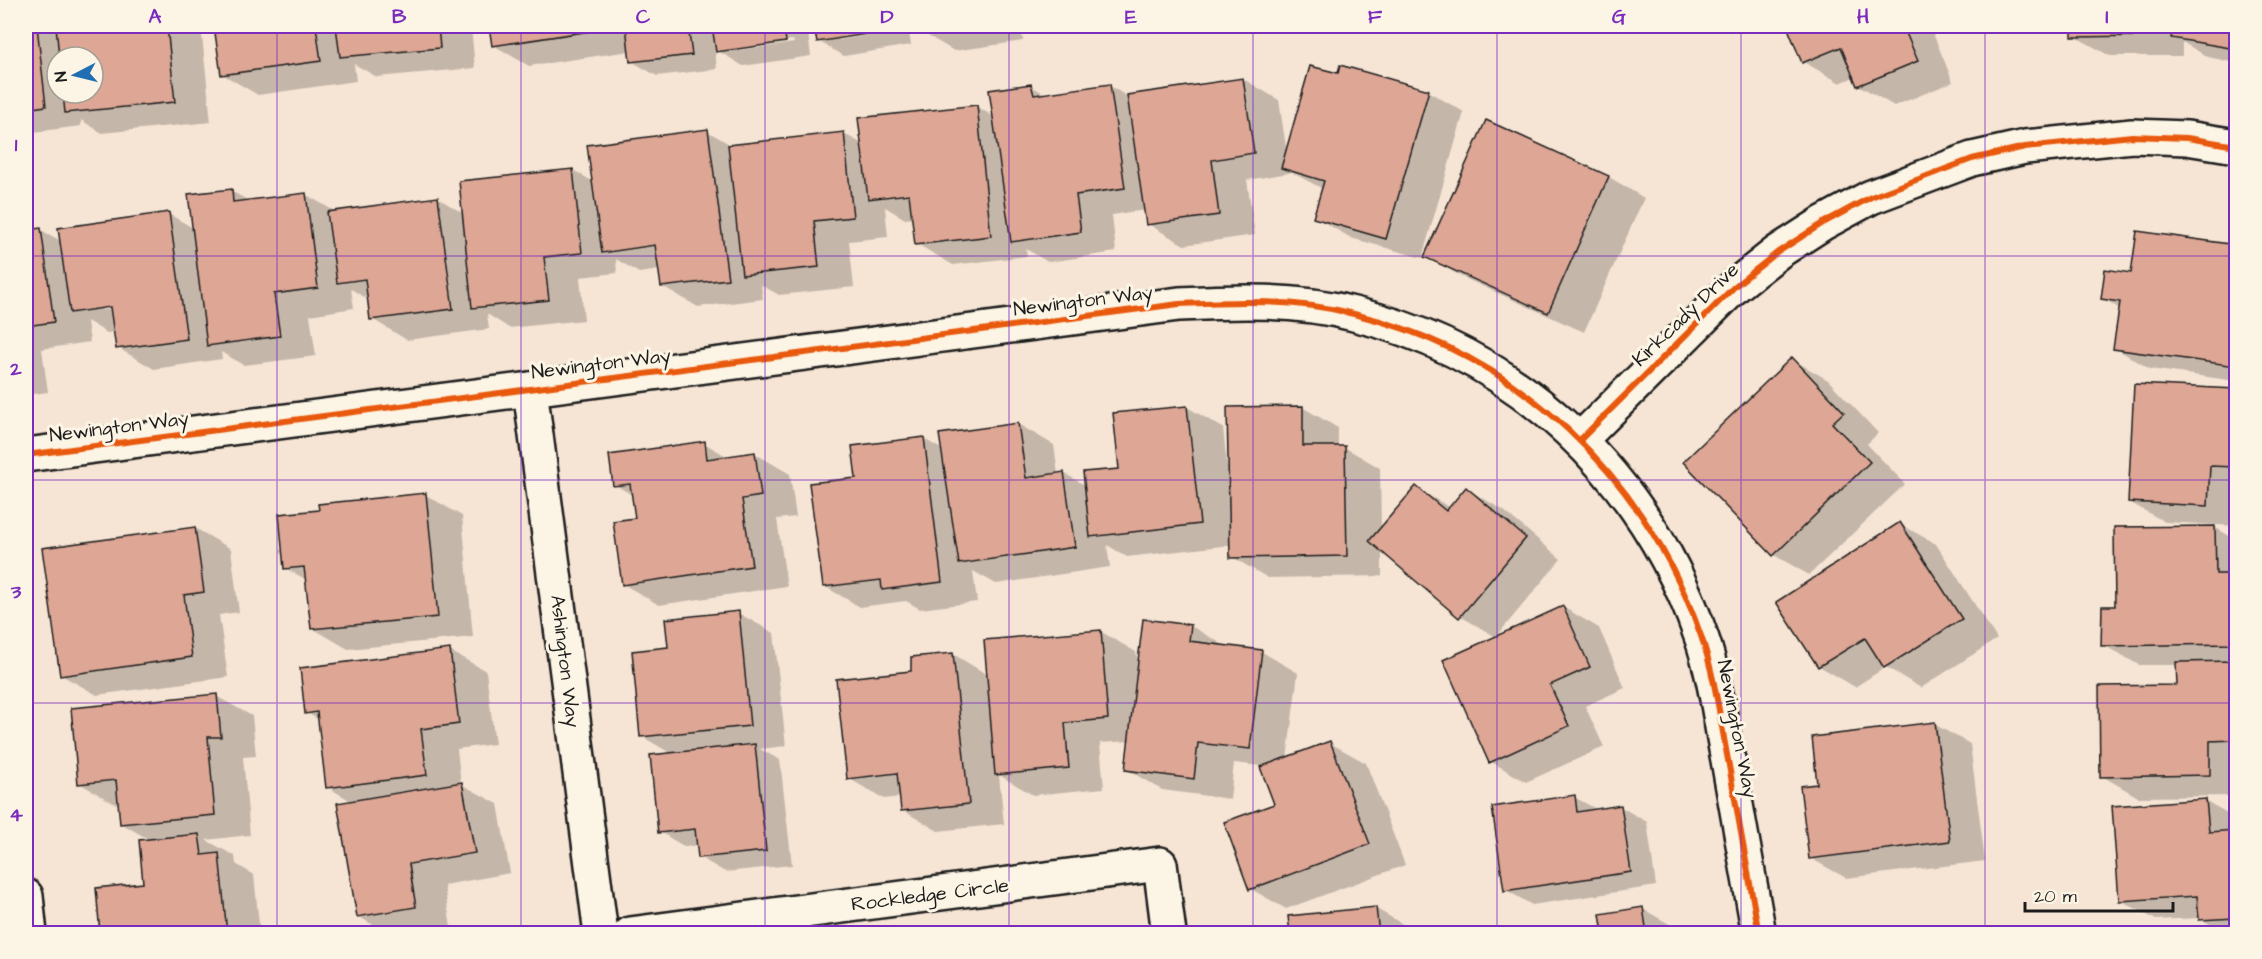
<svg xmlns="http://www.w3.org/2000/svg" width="2262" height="959" viewBox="0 0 2262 959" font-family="'Architects Daughter',sans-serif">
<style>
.shadow{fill:#0003;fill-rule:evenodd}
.building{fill:#dda695;stroke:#1c1c1c;stroke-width:1.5}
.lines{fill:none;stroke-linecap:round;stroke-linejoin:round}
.street-casing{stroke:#1c1c1c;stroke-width:38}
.street{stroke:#fcf5e5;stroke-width:33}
.cycleway-casing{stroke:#fcf5e5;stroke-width:10}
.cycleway{stroke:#e8590c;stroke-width:6}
.grid{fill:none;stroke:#7b2cbf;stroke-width:1.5;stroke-opacity:0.55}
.labels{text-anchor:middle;stroke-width:6;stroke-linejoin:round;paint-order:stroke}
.street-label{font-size:20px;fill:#1c1c1c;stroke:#fcf5e5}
.neatline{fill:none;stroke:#7b2cbf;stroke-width:2}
.grid-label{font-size:20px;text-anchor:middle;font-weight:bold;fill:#7b2cbf}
</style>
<rect width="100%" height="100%" fill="#f6e5d5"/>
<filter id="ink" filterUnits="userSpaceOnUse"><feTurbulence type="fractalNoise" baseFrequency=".0167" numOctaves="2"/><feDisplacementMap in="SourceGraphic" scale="12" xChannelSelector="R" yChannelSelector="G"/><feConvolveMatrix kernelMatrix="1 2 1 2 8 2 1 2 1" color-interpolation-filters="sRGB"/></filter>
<g filter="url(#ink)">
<g class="shadow">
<path d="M26,26H201L211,122L102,133L81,120V126L26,133ZM57,57H93V93H57Z"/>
<path d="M213,26H471L475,68L377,77L354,64L356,81L258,95L222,74L216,27Z"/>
<path d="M491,26H807L811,56L743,66L715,49L717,69L657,76L631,61L630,51L529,66L493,45ZM793,40L794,43L739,50V47Z"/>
<path d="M816,26H908L911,45L844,56L818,41ZM893,28V31L839,40V37Z"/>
<path d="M917,26H1021L1023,41L954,51L918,30Z"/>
<path d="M1788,26H1930L1953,82L1894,106L1858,85L1854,77L1840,83L1804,62Z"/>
<path d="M2074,26H2236V63L2208,57L2182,42V56H2110L2074,36Z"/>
<path d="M1341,66L1429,92L1464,112L1422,258L1351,238L1315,217L1323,189L1289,171V173L1247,180L1255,235L1184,245L1148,224L1146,210L1112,215L1116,252L1048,262L1026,249L1027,256L953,265L917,244L914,218L905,219L885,207L888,237L849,241L854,287L779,295L761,285L763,299L698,307L662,286L660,270L639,273L616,259L617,273L580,277L584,320L509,328L487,314L489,329L407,340L372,319L369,300L351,289L354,308L310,315L316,356L244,365L221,352L222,359L154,369L118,348L115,332L107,333L87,321L90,342L42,349L48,392L26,395V232L41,230L61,241L169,214L193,228L231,191L251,202L305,194L336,212L438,198L464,214L573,170L594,182L707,131L733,146L844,134L863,144L976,106L994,117L1031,86L1047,95L1110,86L1128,97L1243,79L1279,100L1287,154L1339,75ZM118,305V308L102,310V307Z"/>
<path d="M1487,122L1609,177L1644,198L1584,332L1462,277L1426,256Z"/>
<path d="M2138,233L2236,247V381L2150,369L2115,348L2120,309L2103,298L2132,275Z"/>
<path d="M1792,359L1828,380L1878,433L1867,444L1905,484L1809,575L1774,555Z"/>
<path d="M2135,385L2236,390V526L2165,522L2129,502Z"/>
<path d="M1187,407L1223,428L1227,465L1302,407L1338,428V447H1344L1380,468L1381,529L1416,488L1451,508L1467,489L1503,510L1561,559L1496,637L1460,616L1382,550V576L1268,578L1232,557L1231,545L1127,557L1107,545L1110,567L996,584L973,571L977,602L920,609L906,601L860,607L824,586L858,479L924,439L943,450L1018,424L1054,445L1058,474L1064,473L1086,486L1121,470L1115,415Z"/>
<path d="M704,443L728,457L754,453L790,474L796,517L777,519L787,586L659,605L623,584L637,520L634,496L615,485Z"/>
<path d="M426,495L462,516L473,637L348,649L312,628L307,580L285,568L321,512Z"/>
<path d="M1900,524L1936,544L1997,639L1921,688L1886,667L1855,687L1819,666Z"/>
<path d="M2213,526L2236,540V796L2138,797L2102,776L2178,686V665H2139L2103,645L2116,608Z"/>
<path d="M195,528L231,549L239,612L219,615L228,677L97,695L61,675Z"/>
<path d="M1563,607L1599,628L1625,688L1585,706L1604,747L1526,782L1490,761Z"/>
<path d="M738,613L774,633L786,746L760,749L780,760L792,865L725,872L699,857L698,845L685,847L660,832L672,754L641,736L669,649Z"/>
<path d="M1191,626L1227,647L1262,652L1298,673L1287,759L1330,743L1366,763L1405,865L1286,909L1251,889L1276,805L1261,766L1234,763L1230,799L1162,790L1126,769L1130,741L1100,743L1104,788L1033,795L999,775L1004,824L938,831L902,810L901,797L884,799L848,778L913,672L953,654L988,675L1100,631L1136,652L1138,666Z"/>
<path d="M450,651L486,671L495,744L457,749L461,784L498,804L510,873L444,885L451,927L428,931L432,934H374L385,932L358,916L353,802L327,787L319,720L307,713Z"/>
<path d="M216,696L252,716L256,756L243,757L250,835L206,840L235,856L236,864L254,875L260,934H102L145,884L150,840L122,824L119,803L115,804L79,783Z"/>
<path d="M1934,724L1970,744L1985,861L1846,878L1810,858L1819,785Z"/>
<path d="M1574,797L1598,810L1621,807L1647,822L1656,886L1532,905L1506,890Z"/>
<path d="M2206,801L2236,818V934H2225L2200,918L2156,920L2120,900Z"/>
<path d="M1375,908L1411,929L1412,934H1292Z"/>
<path d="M1643,909L1678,929L1679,934H1572L1603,928Z"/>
</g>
<g class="building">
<path d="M26,26H37L46,106L26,109Z"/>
<path d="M56,26H167L175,102L65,113L63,93H93V57H59Z"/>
<path d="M214,26H316L321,61L221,75Z"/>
<path d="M336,26H438L440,48L340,57Z"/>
<path d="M489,26H603V29L492,46Z"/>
<path d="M626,26H688L692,55L630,62Z"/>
<path d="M712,26H784L786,42L716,52Z"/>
<path d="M814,26H885L886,31L817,42Z"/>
<path d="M916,26H958L916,31Z"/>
<path d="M1787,26H1903L1918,61L1857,86L1841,47L1802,63Z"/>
<path d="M2072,26H2147V36L2072,37Z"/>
<path d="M2173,26H2236V49L2171,38Z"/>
<path d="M1340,65L1429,90L1386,239L1313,218L1324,181L1281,168L1310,66L1338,73Z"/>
<path d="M1243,78L1254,153L1212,160L1219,215L1146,225L1127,95Z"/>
<path d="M1031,84L1034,95L1110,84L1125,188L1076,195L1081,232L1011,242L989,90Z"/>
<path d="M977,105L991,236L915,245L909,194L868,199L858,118Z"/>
<path d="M1486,120L1609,176L1548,313L1424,257Z"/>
<path d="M708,129L728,279L661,287L655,245L602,253L587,145Z"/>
<path d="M844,132L853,217L814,221L819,267L742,275L728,145Z"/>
<path d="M573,169L582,253L544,257L549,300L472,308L459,181Z"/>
<path d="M232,189L233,202L306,193L318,288L274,294L280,336L207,346L188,194Z"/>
<path d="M438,197L453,309L370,320L365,279L337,283L327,212Z"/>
<path d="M169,212L187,339L116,349L110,307L70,313L58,228Z"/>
<path d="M41,228L54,322L26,326V230Z"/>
<path d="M2137,231L2236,245L2234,293H2236V366L2113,349L2120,302L2101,299L2105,269L2131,273Z"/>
<path d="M1792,357L1844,412L1832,423L1870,462L1773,556L1683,462Z"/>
<path d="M2134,384L2236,389V467L2210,466L2208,506L2128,502Z"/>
<path d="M1187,406L1200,524L1090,537L1083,472L1119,469L1113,413Z"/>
<path d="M1303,406V446H1345L1347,556L1230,558L1227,407Z"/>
<path d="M1018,423L1026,478L1064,472L1075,547L959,564L939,434Z"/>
<path d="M924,437L942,582L882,590L881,580L823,587L809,483L856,478L852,446Z"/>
<path d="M705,441L707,459L755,452L761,496L742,499L752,566L622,585L613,521L635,518L630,484L613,486L609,455Z"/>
<path d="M1416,486L1446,511L1466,487L1526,538L1459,618L1369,541Z"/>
<path d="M426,493L438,617L311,629L304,567L284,569L279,514L319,510L318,504Z"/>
<path d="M1900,522L1962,619L1884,668L1865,638L1818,667L1776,602Z"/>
<path d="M2215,526L2216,574H2236V644L2101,646L2102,606H2115L2114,527Z"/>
<path d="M195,527L204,592L184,595L192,657L60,676L42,548Z"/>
<path d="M1563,606L1590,667L1550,685L1569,726L1489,763L1443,660Z"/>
<path d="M739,611L750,726L640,737L632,651L668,647L665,619Z"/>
<path d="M1143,619L1191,625L1189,641L1262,650L1250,749L1198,743L1194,779L1125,770Z"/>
<path d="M1101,630L1108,719L1065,723L1069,768L995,775L984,640Z"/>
<path d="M450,649L459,724L421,729L427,775L326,788L317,712L305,714L300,668Z"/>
<path d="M953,653L969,804L901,811L897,773L847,779L836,679L911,671V657Z"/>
<path d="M2236,661V740L2210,741V775L2100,777L2099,686L2177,685L2176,662Z"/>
<path d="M217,694L221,737H208L215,815L120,824L116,780L78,784L71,708Z"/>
<path d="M1935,722L1950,841L1809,859L1800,786L1817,784L1812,737Z"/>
<path d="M1330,741L1370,844L1249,890L1224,822L1274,804L1260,767Z"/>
<path d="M755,744L766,851L698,858L695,829L658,833L650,755Z"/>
<path d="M462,782L475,853L409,864L416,907L357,917L337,803Z"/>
<path d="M1575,795L1577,812L1621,805L1631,872L1504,891L1492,807Z"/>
<path d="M2206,799L2209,832L2236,830V918L2199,920L2197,896L2119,901L2112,806Z"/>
<path d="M199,834L202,855L219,853L227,934H100L96,888L143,883L139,840Z"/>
<path d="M1376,907L1379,934H1290L1288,916Z"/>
<path d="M1643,907L1647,934H1562L1602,927L1600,914Z"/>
<path d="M422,926L423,934H361Z"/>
</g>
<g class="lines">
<defs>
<g id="street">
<path d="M530,389L601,934"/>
<path d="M1581,439L1735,286L1778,252L1823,223L1871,197L1972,159L2025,147L2132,136L2187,138L2236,146"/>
<path d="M26,455L1179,304C1238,301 1297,299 1354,314C1519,354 1646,477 1701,636C1715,676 1720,719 1728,760C1738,818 1749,876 1759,934"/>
<path d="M26,896L30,934"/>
<path d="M630,934L1160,864L1169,934"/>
</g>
</defs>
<use href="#street" class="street-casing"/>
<use href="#street" class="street"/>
<defs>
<g id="cycleway">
<path d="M1581,439L1735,286L1778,252L1823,223L1871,197L1972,159L2025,147L2132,136L2187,138L2236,146"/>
<path d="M26,455L1179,304C1238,301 1297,299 1354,314C1519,354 1646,477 1701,636C1715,676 1720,719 1728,760C1738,818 1749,876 1759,934"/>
</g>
</defs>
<use href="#cycleway" class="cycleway-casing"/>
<use href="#cycleway" class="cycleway"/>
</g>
</g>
<path class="grid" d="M277,26V934M521,26V934M765,26V934M1009,26V934M1253,26V934M1497,26V934M1741,26V934M1985,26V934M26,256H2236M26,480H2236M26,703H2236"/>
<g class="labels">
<g class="street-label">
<text transform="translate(1083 300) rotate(-7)" y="7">Newington Way</text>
<text transform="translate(1685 314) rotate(-44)" y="7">Kirkcady Drive</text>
<text transform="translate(601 363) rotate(-7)" y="7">Newington Way</text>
<text transform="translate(119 426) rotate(-7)" y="7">Newington Way</text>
<text transform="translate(566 661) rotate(83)" y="7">Ashington Way</text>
<text transform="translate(1738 729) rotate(79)" y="7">Newington Way</text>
<text transform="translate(930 894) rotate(-7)" y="7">Rockledge Circle</text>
</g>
</g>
<rect width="2262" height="959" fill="none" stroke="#fcf5e5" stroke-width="66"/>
<g transform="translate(75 75) rotate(263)"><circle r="28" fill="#fcf5e5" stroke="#a29e95" stroke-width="1.5"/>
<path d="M0-4.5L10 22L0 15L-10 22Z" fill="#1f6fb2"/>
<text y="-9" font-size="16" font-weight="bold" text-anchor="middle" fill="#1c1c1c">N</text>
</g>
<path d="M2025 902v9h148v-9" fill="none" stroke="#1c1c1c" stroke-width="3"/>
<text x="2034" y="902" font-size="18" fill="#1c1c1c" stroke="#fcf5e5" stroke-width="4.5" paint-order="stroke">20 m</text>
<rect x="33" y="33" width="2196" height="893" class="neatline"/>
<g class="grid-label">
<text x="155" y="23">A</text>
<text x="399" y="23">B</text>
<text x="643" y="23">C</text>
<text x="887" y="23">D</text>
<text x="1131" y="23">E</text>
<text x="1375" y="23">F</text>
<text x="1619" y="23">G</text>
<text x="1863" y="23">H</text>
<text x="2107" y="23">I</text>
<text x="16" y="151">1</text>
<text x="16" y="375">2</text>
<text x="16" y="598">3</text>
<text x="16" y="821">4</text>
</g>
</svg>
